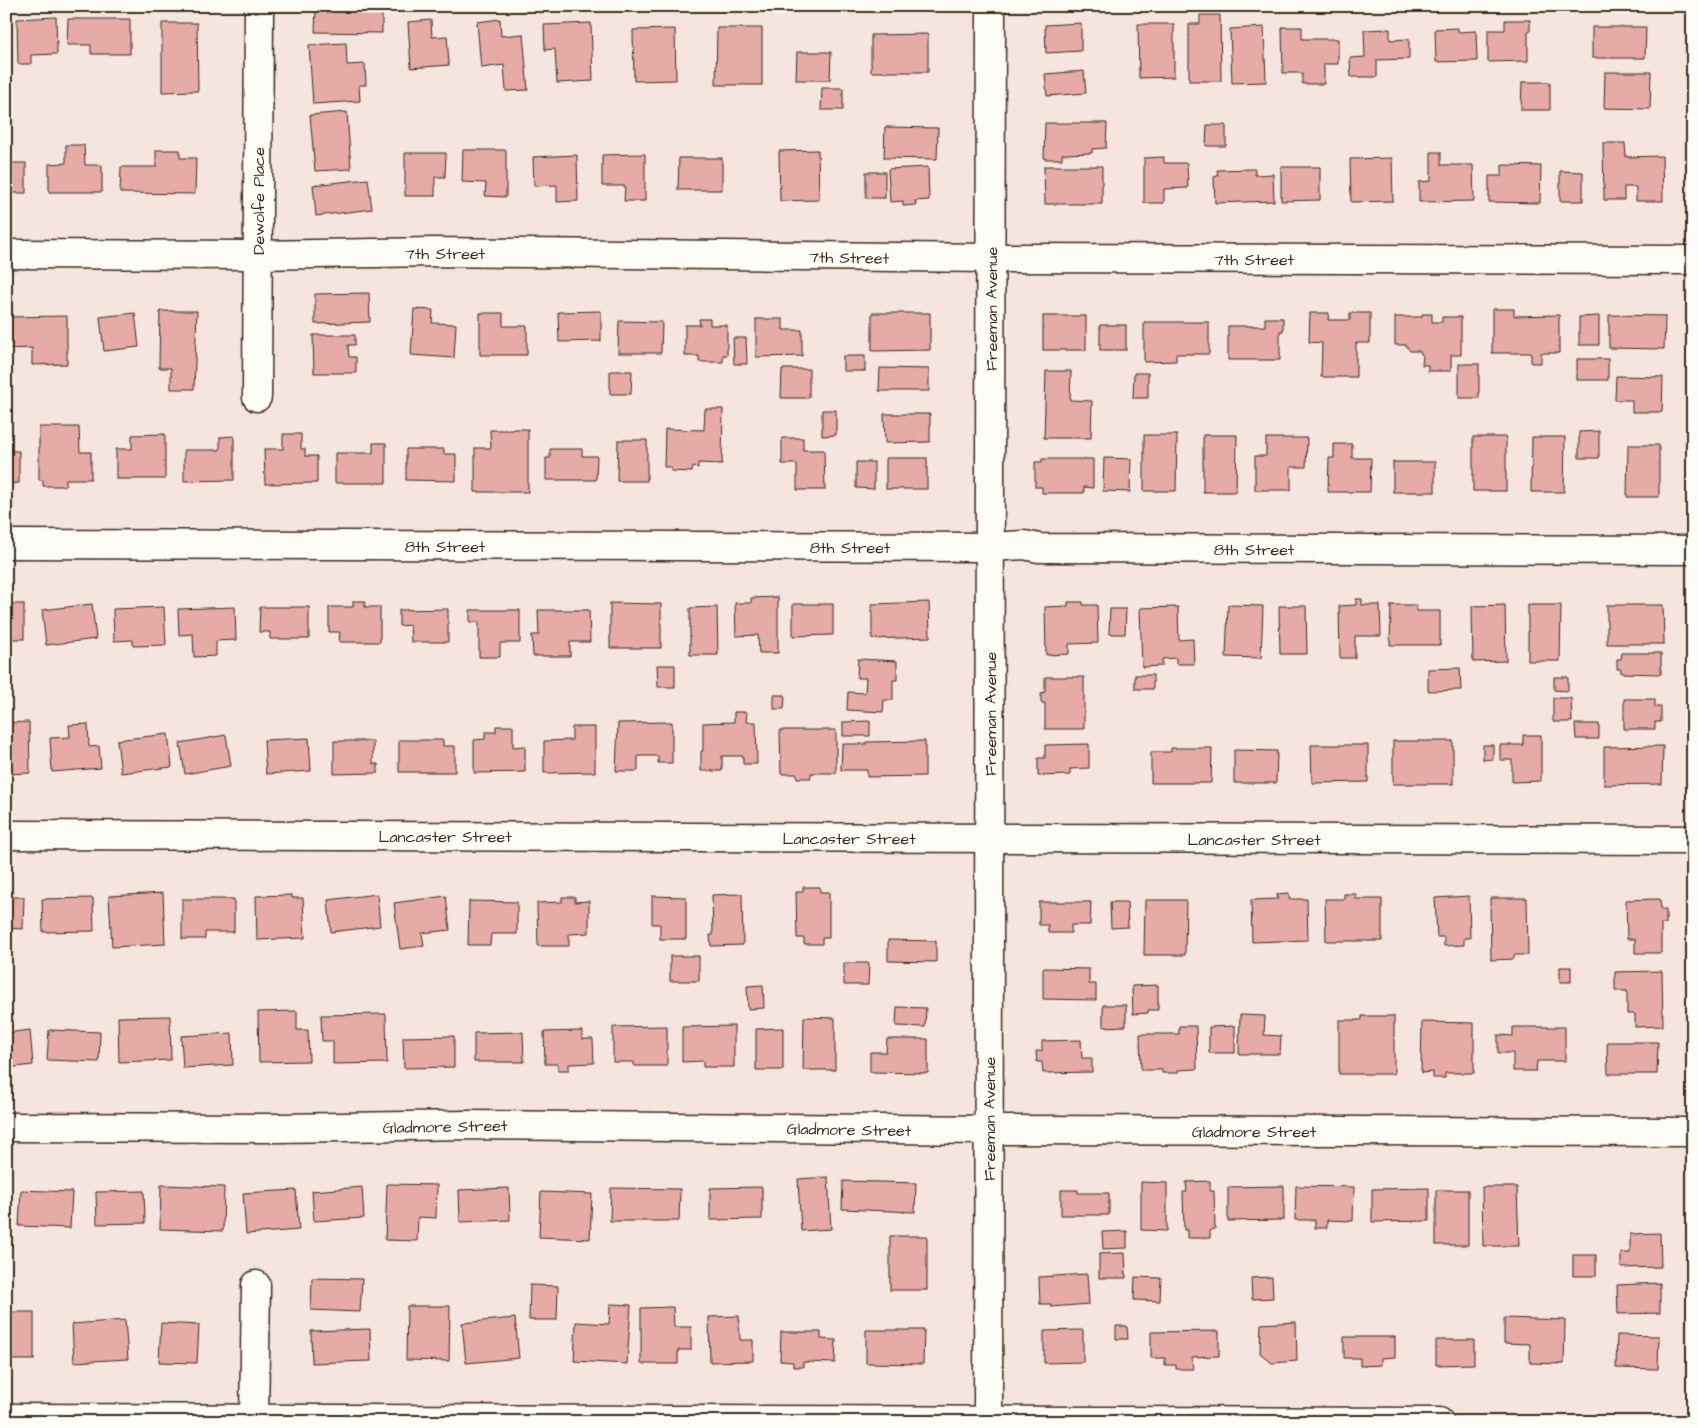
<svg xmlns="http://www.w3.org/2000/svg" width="1699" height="1428" viewBox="0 0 1699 1428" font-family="'Architects Daughter',sans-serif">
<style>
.building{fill:#e6aba6;stroke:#3b2a1e}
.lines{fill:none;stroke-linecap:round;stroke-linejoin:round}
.minor-casing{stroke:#3b2a1e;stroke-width:31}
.minor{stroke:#fdfcf7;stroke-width:28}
.labels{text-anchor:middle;stroke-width:4.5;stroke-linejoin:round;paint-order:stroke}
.street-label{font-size:16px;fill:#3b2a1e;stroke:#fdfcf7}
</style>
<rect width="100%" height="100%" fill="#f6e4df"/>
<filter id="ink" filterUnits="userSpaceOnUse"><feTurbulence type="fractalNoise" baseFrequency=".02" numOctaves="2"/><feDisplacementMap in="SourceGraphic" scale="10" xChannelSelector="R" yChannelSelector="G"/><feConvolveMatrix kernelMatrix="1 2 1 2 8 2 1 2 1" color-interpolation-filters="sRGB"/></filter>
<g filter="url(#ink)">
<g class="building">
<path d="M316,6H382V33L315,32Z"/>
<path d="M1200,15H1220L1221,81H1189V24H1200Z"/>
<path d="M56,17L57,54L31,55V64H18L17,19Z"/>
<path d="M68,19H130V54H91V45H67Z"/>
<path d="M500,19L501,36L523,34L528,90L506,91L504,65L481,68L477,22Z"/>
<path d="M431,20L432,37L447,36L449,65L411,68L408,22Z"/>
<path d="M1505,20H1530V32H1528V61L1488,62V30H1505Z"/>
<path d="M162,23H197L198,91L162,92Z"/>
<path d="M591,23L593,81L557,83L555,49L545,50L544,25Z"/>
<path d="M1081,23V51L1046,53L1045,25Z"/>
<path d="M1138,24H1174V77L1139,78Z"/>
<path d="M1264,27L1266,82L1232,83L1230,29Z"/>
<path d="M1282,27H1302V39H1338V64H1324V84H1302V73H1283Z"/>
<path d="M1592,27H1646L1645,58H1592Z"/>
<path d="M717,28H762V85H716Z"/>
<path d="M1458,28V32L1476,31L1477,61L1436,62L1435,29Z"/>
<path d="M675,29L676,80L634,81L633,30Z"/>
<path d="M1390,29V40L1409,39V59L1377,60V77H1351L1350,58L1365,57L1364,30Z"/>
<path d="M928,34V72H871V35Z"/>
<path d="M346,43L347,65L365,64L366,85H359L360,101L313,104L309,45Z"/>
<path d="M797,52H831L830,80H796Z"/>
<path d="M1084,71L1086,93L1047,96L1045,74Z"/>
<path d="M1605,72H1651L1650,109L1604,108Z"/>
<path d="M1522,82H1550V110H1521Z"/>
<path d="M822,88H843V110H821Z"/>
<path d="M347,112L351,169L315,171L310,115Z"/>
<path d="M1045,123H1107L1106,148L1092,149V153L1062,154V159H1044Z"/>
<path d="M1207,125H1226V146H1206Z"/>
<path d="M885,127L938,128L937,159L884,158Z"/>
<path d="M6,143H10V163H26V193H6Z"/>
<path d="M1603,143H1625L1626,157L1662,156L1663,201H1636V187H1624V200H1604Z"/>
<path d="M66,145H84L85,165H102V192H49V164L66,163Z"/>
<path d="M156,150H180V158H196L195,194L120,193L121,167H156Z"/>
<path d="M463,150H506V197L485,196L486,183L462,182Z"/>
<path d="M818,150L819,200L780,201L779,151Z"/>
<path d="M1431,152H1441V165H1473L1474,201L1419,202V182L1431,181Z"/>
<path d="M405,153H446L445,177H435V196H405Z"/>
<path d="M645,154V201H624L625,186H602V155Z"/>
<path d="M577,155L578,201L557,202V185L534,186L533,157Z"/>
<path d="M1164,157V163H1187L1188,188L1164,189V203H1144V158Z"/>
<path d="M679,158H722V190H678Z"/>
<path d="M1392,158L1393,201L1351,202L1350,159Z"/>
<path d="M1502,165L1541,166L1540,203L1489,202V176H1502Z"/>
<path d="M1044,166H1102V204H1045Z"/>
<path d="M928,167L929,200L915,201L916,205L903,206V201L890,202L888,169Z"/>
<path d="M1281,167H1320V200L1281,201Z"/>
<path d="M1255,169V175L1273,174L1274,201L1215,203L1214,177L1218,176L1217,170Z"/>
<path d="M1560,171L1583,172V201H1560Z"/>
<rect x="866" y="172" width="19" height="26"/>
<path d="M368,179L372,209L316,216L313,185Z"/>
<path d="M369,293L370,322L315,324V294Z"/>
<path d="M414,309L433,310L432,323L456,324L454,358L411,355Z"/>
<path d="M1492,309H1514V316L1559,315V353H1541V363H1531V353H1492Z"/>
<path d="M160,311H197L194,389H171V368H159Z"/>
<path d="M601,311V341L559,342L558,312Z"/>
<path d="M135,313L139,347L104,351L100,317Z"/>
<path d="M480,313H503V326H527V355H480Z"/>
<path d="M872,313H930V350L872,351Z"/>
<path d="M1310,313H1329L1328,320H1350V313H1370V343H1356V377H1321L1322,343L1309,342Z"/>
<path d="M1422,314H1432V322H1442V317H1461V355H1451V371H1428V365H1422L1423,356L1419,351H1410L1406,345H1395V317H1422Z"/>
<path d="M1609,315L1665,316L1664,349L1609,348Z"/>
<path d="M67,316V364L32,365V348L6,349V317Z"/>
<rect x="1043" y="316" width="43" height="34"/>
<path d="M1599,316V345H1579V317Z"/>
<path d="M1265,318H1283V331H1280V360H1228V326H1265Z"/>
<path d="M699,319H710V325H727V355H723V362H699V356H685V325H700Z"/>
<path d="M756,319H783V330H802V356L756,357Z"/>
<path d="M619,321L662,322L661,353H618Z"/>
<path d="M1144,322H1209V354H1176V361L1144,362Z"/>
<rect x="1100" y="325" width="26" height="25"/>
<path d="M313,335H355V345H348L349,357H356V373H314Z"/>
<path d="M733,338H746L747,364H734Z"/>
<rect x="843" y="356" width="22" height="15"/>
<rect x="1577" y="359" width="31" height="21"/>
<rect x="1459" y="364" width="20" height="34"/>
<path d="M880,368L929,369V391H879Z"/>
<path d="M782,369H809V398H781Z"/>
<path d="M610,371H632L631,394H610Z"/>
<path d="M1046,371H1071L1070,400L1092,401L1091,438H1044Z"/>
<path d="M1134,373H1148V398H1133Z"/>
<path d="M1616,376L1663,377L1662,412H1632V400H1615Z"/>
<path d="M705,409H723L722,464L698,463V468L693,467L692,472L671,471V467H664L665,429L704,430Z"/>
<path d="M822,410H836V435L822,436Z"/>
<path d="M884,414H930V442L885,443Z"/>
<path d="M39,427H79L80,452H91V479H66V486H43V480H39Z"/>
<path d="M513,429H528V492H475V448H491L490,430H513Z"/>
<path d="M1599,431V458H1579V432Z"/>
<path d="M165,434V479H116V449H132V435Z"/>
<path d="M283,434H301V449H305V456H317V483L265,484L264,449H283Z"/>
<path d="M1144,435H1177L1176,491H1144Z"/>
<path d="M1203,435H1237L1236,492H1203Z"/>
<path d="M234,436V480L184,481V450H220V437Z"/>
<rect x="1473" y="437" width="33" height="54"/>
<path d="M1532,437H1565L1564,492H1531Z"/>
<path d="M782,438H803V450H824L825,490H797V464H782Z"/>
<path d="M1266,438H1307L1306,467H1291V490H1255V456H1266Z"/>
<path d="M618,440H647V481H617Z"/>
<path d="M373,443H386V483H335V453H373Z"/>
<path d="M1334,444H1352V458H1371L1370,492H1328L1329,458H1334Z"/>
<path d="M1628,445H1659V497H1627Z"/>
<path d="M406,449H444V454H456V481L406,480Z"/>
<path d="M550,449H582V456H597L596,480H546V458H550Z"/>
<path d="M6,451H19V483L6,484Z"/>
<rect x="886" y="458" width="41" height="31"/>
<path d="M1104,458L1131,459L1130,492L1103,491Z"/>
<path d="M1042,459H1093V488L1084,487V493H1042V487H1035V462H1042Z"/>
<path d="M856,462H874V489L856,488Z"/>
<rect x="1393" y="462" width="42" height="30"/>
<path d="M778,597V653H759L758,635L736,636L735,603H751V598Z"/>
<path d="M1356,599H1362V605H1380L1381,636H1355V658H1340L1339,606L1356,605Z"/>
<path d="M353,601H365V607H380V642H339L340,632H329V607H353Z"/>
<path d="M929,602L930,637L872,639V604Z"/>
<path d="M1068,602H1083V605H1097L1098,643L1069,644V654L1046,655L1045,607L1068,606Z"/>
<path d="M610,603L661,604V648H610Z"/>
<rect x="6" y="604" width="18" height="35"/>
<path d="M92,604L96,639L46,645L42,610Z"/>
<path d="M793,604H833V635L793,636Z"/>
<path d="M1228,605L1263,606L1261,658L1226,657Z"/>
<path d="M1391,605H1416V611H1440V645H1390Z"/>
<path d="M1505,605L1506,661L1473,662L1472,606Z"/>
<path d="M1528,605H1561L1560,661H1528Z"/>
<path d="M1607,605H1663L1664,644H1607Z"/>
<path d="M1279,606H1306L1307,654H1280Z"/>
<path d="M164,607L166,645L133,646V640L114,641L113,609Z"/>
<path d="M235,607L236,640L216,641V656L194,657L193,634L179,635L178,609Z"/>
<path d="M260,607H309V639H270V632H259Z"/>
<path d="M717,607L718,655H690V608Z"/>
<path d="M1178,607L1179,640L1193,639L1194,664H1176V658L1162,659V666L1142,667L1140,608Z"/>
<path d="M448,609V642H411L410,625L399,626V610Z"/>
<path d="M1110,609H1126L1125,634H1109Z"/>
<path d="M470,610H520V643H500V657H479V622H470Z"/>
<path d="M538,610H589L590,642H570V656H533L532,635H539Z"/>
<path d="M1622,653H1661V674L1621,673V669H1617V659H1621Z"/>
<path d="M858,659L897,661V680H893V700H884L883,712L847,710L848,692L865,693L866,678H857Z"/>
<path d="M657,665H675V687H658Z"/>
<path d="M1460,668L1461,690L1428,691V669Z"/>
<rect x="1135" y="675" width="18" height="14"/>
<path d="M1045,677H1084V729H1045V703H1041V693L1045,692Z"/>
<path d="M1554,677H1568V691L1554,690Z"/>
<path d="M774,695H785L784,709H774Z"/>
<path d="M1553,698H1571L1572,722H1553Z"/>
<path d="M1624,699H1655V707H1661V722H1655V729H1624Z"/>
<path d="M734,712H747L746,722H756L757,764H743V756H722V771H701V751H703V723L734,722Z"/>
<path d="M870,721V736H843V722Z"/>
<path d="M29,722L30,773L6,774V723Z"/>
<path d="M672,722V763H658V756H638V771H616L618,723Z"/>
<path d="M88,724L89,747L99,746L101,768L52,772L50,738L70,737L69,725Z"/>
<path d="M1575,724H1599V739H1576Z"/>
<path d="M496,726H513V747L525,746V772L474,773V740L485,739V732H496Z"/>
<path d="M572,727H595V772L544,773V741L572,740Z"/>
<path d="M780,730H836V773H811V778H797V774H781Z"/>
<path d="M168,734L172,767L121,773L117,740Z"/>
<path d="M226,735L231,766L185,774L180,743Z"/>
<path d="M1523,735H1541V781L1512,782V760H1500V745H1523Z"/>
<path d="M309,738L311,771L266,774L264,740Z"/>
<path d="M399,740H443V746H455V772H399Z"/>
<path d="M334,741H373V764H378V773L334,774Z"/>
<path d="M925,741V776L867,777V770H841L842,744H866V742Z"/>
<rect x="1393" y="741" width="60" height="43"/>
<path d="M1089,744V768L1070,769V775L1038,776V758H1045V745Z"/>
<path d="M1311,745H1368V782L1312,783Z"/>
<path d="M1483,745H1493V759L1483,760Z"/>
<path d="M1663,746L1662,784L1604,785V747Z"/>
<path d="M1171,748H1212L1211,783H1151V752H1171Z"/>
<path d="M1234,750L1277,751L1276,783H1234Z"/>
<path d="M803,887H820V892H829V938H822V944H804V938H797L796,892H803Z"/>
<path d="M163,893L165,944L112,947L109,896Z"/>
<path d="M1289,893V899H1307L1308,940L1252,942L1251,900L1278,899L1277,894Z"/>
<path d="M377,894L380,926L331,932L328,900Z"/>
<path d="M742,894L743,945L711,946L710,935H713L712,895Z"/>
<path d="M1344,894H1356V899H1382V941H1326L1325,899H1344Z"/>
<path d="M292,895V898H303L305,938L257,940L256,896Z"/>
<path d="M446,896L450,930L422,933L424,946L400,949L394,903Z"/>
<path d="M652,896L686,897V939H660V924H652Z"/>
<path d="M1469,896L1470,938H1464V945L1444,946V937H1437L1435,898Z"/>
<path d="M6,897H24L23,929L6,928Z"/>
<path d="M562,897H575V902L589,901V933L569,934V946H538L537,903L562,902Z"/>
<path d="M93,898L94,931L43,932L42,899Z"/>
<path d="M1490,898H1527L1528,955H1514V959L1491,960Z"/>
<path d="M182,899H234V932H205V939H182Z"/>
<path d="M1660,899L1661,910H1666V924H1661V953H1635V939H1627L1626,900Z"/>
<path d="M1145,900H1186L1185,955H1144Z"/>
<path d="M469,901L517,902V934H491L490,945H468Z"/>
<path d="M1039,902H1091L1090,925H1071V933H1048V925H1039Z"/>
<path d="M1110,902H1127L1128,927L1111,928Z"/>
<path d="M888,940L936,941V962L888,961Z"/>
<rect x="670" y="956" width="29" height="25"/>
<path d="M844,963H869L868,985H844Z"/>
<rect x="1560" y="967" width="11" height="15"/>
<path d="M1043,968L1089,969V984H1096V1000L1043,999Z"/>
<path d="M1662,971L1663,1026L1635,1027V1014H1627V991H1615V972Z"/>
<path d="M763,985L764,1008L748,1009L747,986Z"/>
<path d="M1158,985V1010H1148V1013L1133,1014L1132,986Z"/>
<path d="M1103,1005H1126V1026L1103,1027Z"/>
<path d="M897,1007L926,1008L925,1027L896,1026Z"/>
<path d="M297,1011V1030H308L309,1061L259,1062L258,1012Z"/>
<path d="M386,1014L387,1063L333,1064V1041H322L321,1015Z"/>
<path d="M1240,1015L1265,1016L1264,1035L1281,1036L1280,1054H1239Z"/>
<path d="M170,1016L171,1060L119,1062L118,1017Z"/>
<path d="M1362,1016H1394V1074H1339V1020H1362Z"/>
<path d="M804,1017L835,1018V1070H803Z"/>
<path d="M1422,1022L1474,1023V1073H1445V1078H1433V1072L1421,1073Z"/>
<path d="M667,1026V1066H634V1062H613V1027Z"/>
<path d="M734,1026V1067H703V1061L682,1062V1027Z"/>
<path d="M1179,1026H1196L1197,1069L1178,1070V1073H1162V1070H1141L1140,1034H1179Z"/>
<path d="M1235,1026V1053H1209V1027Z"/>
<path d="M1513,1027H1565V1061H1537L1536,1071H1513V1053H1498V1035L1513,1036Z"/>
<path d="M783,1028V1070H756V1029Z"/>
<path d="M30,1030L33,1065L6,1068V1033Z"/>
<path d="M49,1030L100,1032L99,1062L47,1060Z"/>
<path d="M582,1031V1039H593L594,1063L569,1064V1070H558V1064H545L544,1032Z"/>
<path d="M523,1032L524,1062H474V1033Z"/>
<path d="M232,1033L233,1065L183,1068L181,1036Z"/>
<path d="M454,1036V1067L404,1068L403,1037Z"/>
<path d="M887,1039H928V1073L870,1072V1052H886Z"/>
<path d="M1081,1040L1082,1058H1092V1072L1043,1073L1042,1062H1037L1036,1051H1042V1041Z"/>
<path d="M1607,1042H1658L1657,1074H1608Z"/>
<path d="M828,1177L831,1229L801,1231L798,1179Z"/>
<path d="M843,1181L916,1183L915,1212L842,1209Z"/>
<path d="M1210,1181V1191H1214L1215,1229L1210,1230V1238H1187V1230H1184L1183,1192H1187L1186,1182Z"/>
<path d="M1141,1182L1167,1183V1231L1141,1230Z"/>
<path d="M387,1184L437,1185L436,1218L418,1217L417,1241L385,1240Z"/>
<path d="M161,1185L224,1187L223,1231L160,1229Z"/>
<path d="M1284,1186V1220L1228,1221V1187Z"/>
<path d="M1296,1186L1354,1187L1353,1221L1327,1220V1228H1315V1220H1295Z"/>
<path d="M362,1187L364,1218L314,1221L312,1191Z"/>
<path d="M762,1187V1219L710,1220V1188Z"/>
<path d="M1482,1187H1517L1519,1246H1483Z"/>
<path d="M509,1188L510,1220L460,1222L459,1190Z"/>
<path d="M611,1188L680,1189L679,1221H610Z"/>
<path d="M1429,1188V1221L1372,1222V1189Z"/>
<path d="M21,1190L72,1192L70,1228L19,1226Z"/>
<path d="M296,1190L299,1230L246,1234L243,1193Z"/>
<path d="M1061,1190H1078V1193H1109V1215H1061Z"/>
<rect x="1436" y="1190" width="32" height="55"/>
<path d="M144,1191L145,1223L97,1224L96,1192Z"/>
<path d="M541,1192L592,1194L590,1239L539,1237Z"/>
<path d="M1127,1231V1248L1103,1249L1102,1232Z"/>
<path d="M1660,1233L1661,1267L1621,1268V1253H1630V1234Z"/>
<rect x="890" y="1236" width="37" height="54"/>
<path d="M1125,1253L1126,1278H1099V1254Z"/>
<rect x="1573" y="1255" width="23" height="21"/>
<path d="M1087,1274L1089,1304L1051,1307V1304H1040L1039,1277Z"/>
<path d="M1135,1277L1161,1278L1160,1301L1134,1300Z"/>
<path d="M1272,1277L1273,1298L1252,1299L1251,1278Z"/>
<path d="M312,1278L362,1279L360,1312L311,1310Z"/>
<path d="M1660,1283V1313L1618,1314L1617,1285Z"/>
<path d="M530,1285L558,1286L557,1320H529Z"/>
<path d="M610,1304L631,1305L627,1364L574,1361L576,1322L609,1324Z"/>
<path d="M407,1306H450L449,1361L406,1360Z"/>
<path d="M673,1307L674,1327H691V1350H678V1364H641V1308Z"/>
<rect x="6" y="1312" width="28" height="48"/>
<path d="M739,1316L740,1340H753V1361L710,1362L709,1317Z"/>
<path d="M515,1318L519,1358L466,1363L462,1323Z"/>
<path d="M1504,1318L1565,1320L1564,1364L1530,1363V1344L1504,1343Z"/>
<path d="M125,1320L128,1359L74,1362L72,1324Z"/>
<path d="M1296,1322L1297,1361L1272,1363L1260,1353L1261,1324Z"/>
<path d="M161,1323L199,1325L197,1363L159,1362Z"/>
<path d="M1116,1326H1127L1128,1339H1116Z"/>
<path d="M370,1329L371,1361L312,1363L311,1331Z"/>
<path d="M866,1330H924L923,1364L866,1363Z"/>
<path d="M1083,1330V1362L1044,1363V1331Z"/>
<path d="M1219,1331V1356L1192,1357L1193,1369H1176V1365H1165V1358H1151V1332Z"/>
<path d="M781,1332H821V1339L836,1340L835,1363L803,1362V1367H793V1362L780,1361Z"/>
<path d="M1617,1335L1659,1336L1658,1369L1616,1368Z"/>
<path d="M1344,1337H1395V1357L1381,1358V1365L1360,1366V1358H1344Z"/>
<path d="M1436,1340H1474V1364L1436,1365Z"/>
</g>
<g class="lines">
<defs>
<g id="minor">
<path d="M6,254L257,255L434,252L991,258L1693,260"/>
<path d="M257,397L259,6"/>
<path d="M6,544L991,547L1024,545L1039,548L1693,550"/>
<path d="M6,835L1693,840"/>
<path d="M6,1127L279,1128L468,1125L989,1130L1693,1132"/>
<path d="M6,1418L1439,1422"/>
<path d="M254,1422L256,1285"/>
<path d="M988,1422L991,6"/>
</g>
</defs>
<use href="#minor" class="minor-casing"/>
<use href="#minor" class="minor"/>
</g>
</g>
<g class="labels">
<g class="street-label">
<text transform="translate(258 201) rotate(-90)" y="6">Dewolfe Place</text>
<text x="445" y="259">7th Street</text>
<text transform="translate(849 257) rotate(1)" y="6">7th Street</text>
<text x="1254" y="265">7th Street</text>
<text transform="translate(991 309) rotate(-90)" y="6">Freeman Avenue</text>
<text x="445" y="552">8th Street</text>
<text x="850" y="553">8th Street</text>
<text x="1254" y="555">8th Street</text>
<text transform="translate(990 714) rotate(-90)" y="6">Freeman Avenue</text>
<text x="445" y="842">Lancaster Street</text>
<text x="849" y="844">Lancaster Street</text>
<text x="1254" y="845">Lancaster Street</text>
<text transform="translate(989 1119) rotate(-90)" y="6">Freeman Avenue</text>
<text transform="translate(445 1126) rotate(-1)" y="6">Gladmore Street</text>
<text transform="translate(849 1129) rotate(1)" y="6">Gladmore Street</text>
<text x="1254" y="1137">Gladmore Street</text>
</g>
</g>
<rect width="1699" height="1428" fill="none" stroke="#fdfcf7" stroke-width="25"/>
<rect x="12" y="12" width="1674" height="1403" fill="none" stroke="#3b2a1e" stroke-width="2" filter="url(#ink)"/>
</svg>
